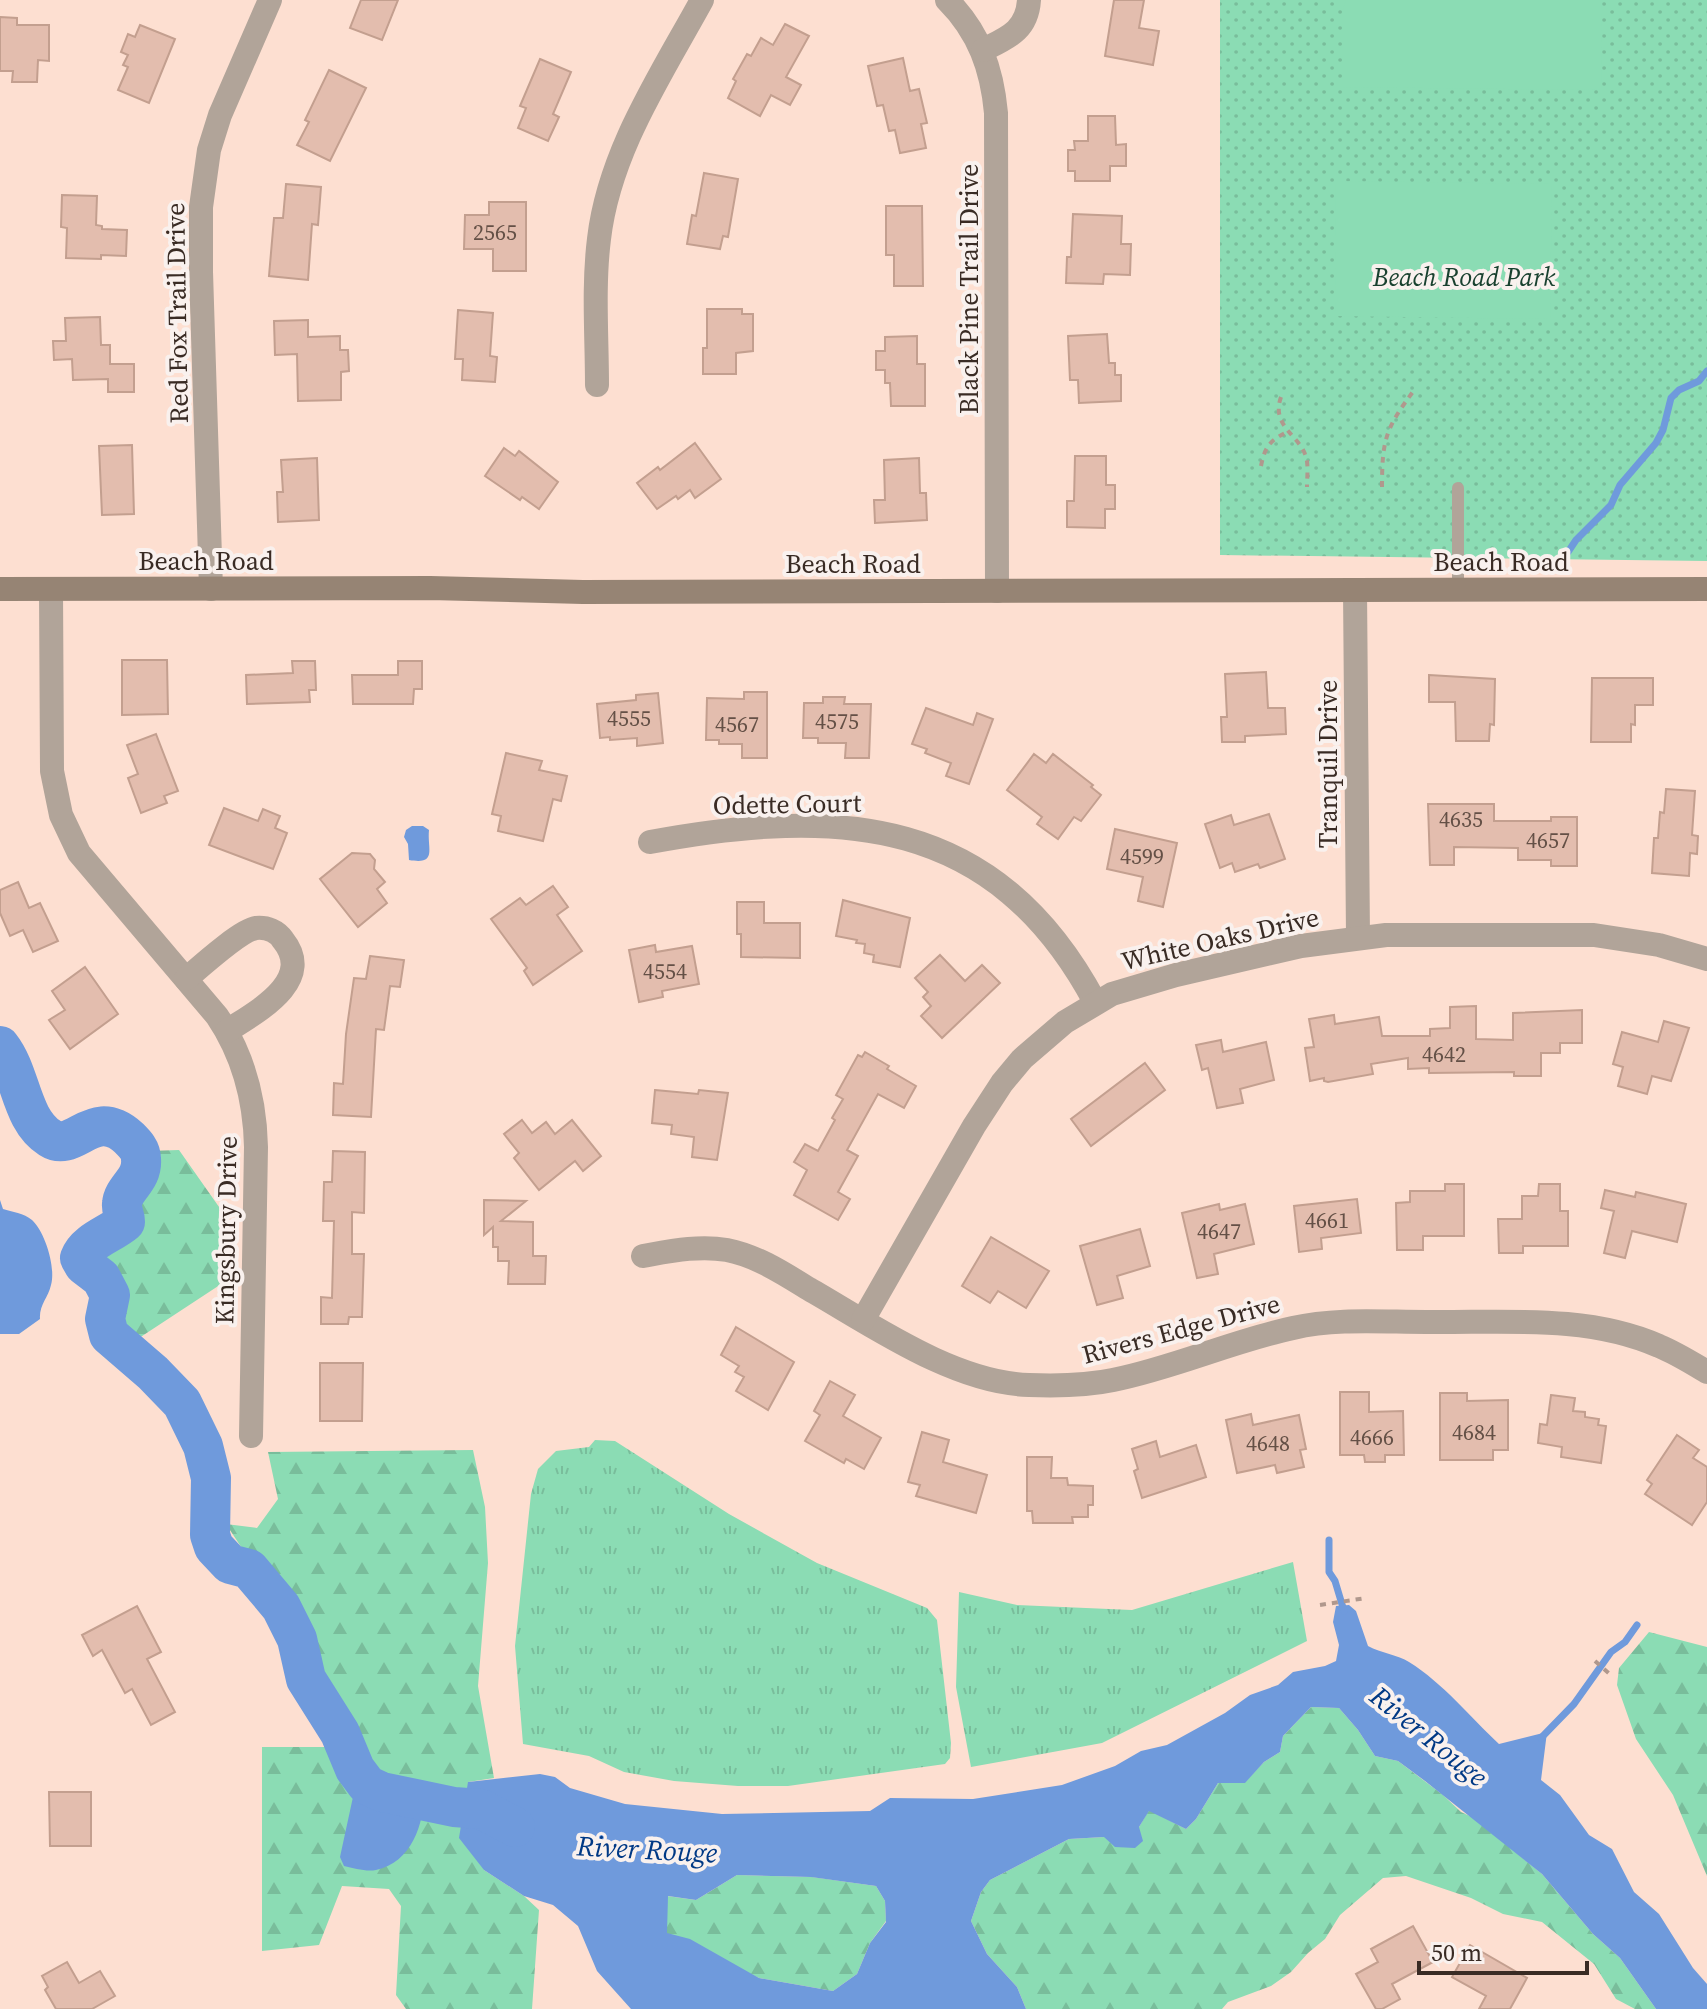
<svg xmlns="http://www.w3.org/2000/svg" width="1707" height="2009" viewBox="0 0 1707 2009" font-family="'Source Serif 4',serif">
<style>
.grass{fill:url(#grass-tufts)}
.forest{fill:url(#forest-firs)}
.park{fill:url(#park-dots)}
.garden{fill:#8bdcb4}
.water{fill:#6f9adc;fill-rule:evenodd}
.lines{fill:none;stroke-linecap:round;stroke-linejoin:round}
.stream{stroke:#6f9adc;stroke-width:7}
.river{stroke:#6f9adc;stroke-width:40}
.building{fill:#e3bdae;stroke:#c39f8f;stroke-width:2}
.path{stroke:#b0988d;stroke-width:4;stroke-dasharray:6 6;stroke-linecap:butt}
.lane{stroke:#b1a499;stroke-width:12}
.street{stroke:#b1a499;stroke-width:24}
.secondary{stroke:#968474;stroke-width:24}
.labels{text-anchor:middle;stroke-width:8;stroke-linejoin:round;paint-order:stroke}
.number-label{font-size:22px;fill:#645046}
.park-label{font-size:26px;font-style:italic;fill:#19412f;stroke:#f9f1ee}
.street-label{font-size:26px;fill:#392b24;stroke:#f9f1ee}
.water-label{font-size:28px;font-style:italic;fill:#003985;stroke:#f9f1ee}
</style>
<defs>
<pattern id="grass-tufts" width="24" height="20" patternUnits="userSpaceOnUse" patternTransform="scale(2)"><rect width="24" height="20" fill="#8bdcb4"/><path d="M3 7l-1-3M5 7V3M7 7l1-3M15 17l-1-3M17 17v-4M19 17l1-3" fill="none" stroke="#79bd9b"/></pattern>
<pattern id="forest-firs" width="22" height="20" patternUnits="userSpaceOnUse" patternTransform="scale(2)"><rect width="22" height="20" fill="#8bdcb4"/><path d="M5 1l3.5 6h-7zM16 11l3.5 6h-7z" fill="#79bd9b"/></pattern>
<pattern id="park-dots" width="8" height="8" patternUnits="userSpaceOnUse" patternTransform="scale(2)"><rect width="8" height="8" fill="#8bdcb4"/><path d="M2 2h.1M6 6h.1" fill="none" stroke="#79bd9b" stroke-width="1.8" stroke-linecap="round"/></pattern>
</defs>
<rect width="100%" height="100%" fill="#fddfd1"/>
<g class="grass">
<path d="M595,1440L615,1441L729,1514L817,1563L927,1608L937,1620L951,1743L950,1758L945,1764L788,1786H738L674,1781L624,1772L589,1756L523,1744L515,1646L531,1494L538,1469L556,1451L589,1447Z"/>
<path d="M1293,1562L1307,1641L1102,1743L971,1767L956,1687L959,1592L1017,1605L1132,1610Z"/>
</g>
<g class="forest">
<path d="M0,1032L25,1054L33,1091L4,1079L0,1081Z"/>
<path d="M179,1150L231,1224L238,1273L133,1342L125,1330L115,1276L104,1256L107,1247L129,1235L131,1212L147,1151Z"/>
<path d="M473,1450L485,1507L488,1563L478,1686L494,1778L468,1782L484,1870L524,1896L539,1910L532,2009H406L396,1995L401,1906L389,1889L342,1886L319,1945L262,1951V1747H324L333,1708L312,1670L307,1629L292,1593L253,1565L226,1524L257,1528L278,1499L268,1452Z"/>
<path d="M1649,1632L1707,1647V1876L1673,1795L1636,1739L1617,1685L1619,1668Z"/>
<path d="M1311,1707L1339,1708L1358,1730L1375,1756L1398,1761L1443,1795L1461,1812L1474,1818L1542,1874L1593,1934L1620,1958L1656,2009H1635L1616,1999L1594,1964L1542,1922L1503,1914L1471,1898L1406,1876L1383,1878L1340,1915L1325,1939L1308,1953L1291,1972L1271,1986L1228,2002L1222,2009H1026L1017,1987L987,1954L971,1921L981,1892L990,1880L1069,1839L1104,1837L1139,1827L1149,1810L1186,1829L1196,1819L1218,1783L1245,1782L1264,1762L1280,1752L1283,1736Z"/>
<path d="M737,1875L812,1877L876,1886L885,1901L886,1921L870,1943L857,1974L833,1991L759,1978L667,1934V1896L696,1900Z"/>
</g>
<path class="park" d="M1220,0H1707V561L1220,555Z"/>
<g class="garden">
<path d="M1346,0H1602L1601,90L1342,87V12Z"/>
<path d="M1336,181L1552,184L1550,319L1335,316Z"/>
</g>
<g class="water">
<path d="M412,826H423L429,830C427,849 438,865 409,860L408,844L404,837L406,830Z"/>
<path d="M0,1200L3,1209C12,1212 24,1213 32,1220C45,1232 56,1267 51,1285C48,1298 39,1305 40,1319L19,1334H0Z"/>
<path d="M1349,1605L1356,1611L1368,1646C1381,1653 1398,1655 1409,1662C1443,1683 1470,1717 1499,1744L1547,1732L1541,1780L1560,1795L1589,1835L1612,1849L1634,1892L1659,1914L1693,1968L1707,1984V2009H1656L1620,1958L1593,1934L1542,1874L1425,1781L1398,1761L1375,1756L1358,1730L1339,1708L1311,1707L1283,1736L1280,1752L1264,1762L1245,1783H1218L1196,1819L1186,1829L1149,1811L1139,1827L1143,1841L1135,1848L1115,1847L1104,1837L1069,1839L990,1880L981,1892L971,1921L987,1954L1017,1987L1026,2009H631L597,1971L578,1926L553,1905L524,1896L484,1870L459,1838L468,1782L540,1774L555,1777L570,1788L625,1804L722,1814L870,1811L890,1798L973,1799L1062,1785L1115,1766L1141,1751L1167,1745L1225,1713L1250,1695L1278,1685L1293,1672L1325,1666L1336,1661L1339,1645L1333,1622L1336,1606ZM737,1875L811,1877L876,1886L885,1901L886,1922L870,1943L857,1974L833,1991L759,1978L690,1939L667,1933L668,1896L696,1900Z"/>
<path d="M367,1770C385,1780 404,1780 424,1789C425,1821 413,1862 376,1870C366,1872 354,1868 344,1866L340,1857L353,1797L352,1788Z"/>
</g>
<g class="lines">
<g class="stream">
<path d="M1568,552L1576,540L1611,505L1620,485L1656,443L1663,430L1671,398L1679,390L1699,381L1707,371"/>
<path d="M1329,1540V1572L1335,1581L1344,1611"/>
<path d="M1541,1738L1574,1704L1611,1652L1625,1642L1637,1625"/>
</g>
<path class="river" d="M0,1046C22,1074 20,1119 50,1138C75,1154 93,1105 129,1138C135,1144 141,1150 141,1159C143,1180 123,1188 122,1204C121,1210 125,1214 125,1222C111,1234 86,1241 80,1258L84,1265L101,1278L110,1295L105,1319L109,1335L153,1373L182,1403L203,1446L211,1478L210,1535L214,1547L230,1564L249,1569L281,1607L297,1639L306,1679L340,1733L355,1769L367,1785L382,1792L454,1807L481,1809L515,1827"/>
</g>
<g class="building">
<path d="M361,0H398L382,40L350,28Z"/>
<path d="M1114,0H1144L1139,28L1159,31L1153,65L1105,56Z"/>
<path d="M0,17L17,18V25H49V61L38,60L37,82H12L13,71H0Z"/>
<path d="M785,24L809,36L786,77L801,85L790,105L771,95L760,116L728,98L736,81L733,79L747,54L751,56L761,38L773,45Z"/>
<path d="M140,25L175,39L149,103L118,90L128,67L123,65L128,55L121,52L128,34L135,37Z"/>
<path d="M903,58L910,91L919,89L927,123L921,124L926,148L900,153L895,130L889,131L883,105L877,106L868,66Z"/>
<path d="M540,59L571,72L553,114L559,117L548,141L518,128L526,108L520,106Z"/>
<path d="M329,70L366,88L330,161L297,145L309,122L305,120Z"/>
<path d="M1088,116H1115L1116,145L1126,144V166H1110V181H1075V171H1068V150H1075L1074,141H1088Z"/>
<path d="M704,173L738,179L728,237L723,236L720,249L687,244L692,215L696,216Z"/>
<path d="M286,184L321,187L318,225L312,224L308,280L269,276L274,218H283Z"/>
<path d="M62,195L97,196L96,225L102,226V229L127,230L126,256L101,255V259L66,258L67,228L61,227Z"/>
<path d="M489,202H526V271H493V249H464L465,215H489Z"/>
<path d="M886,206H922L923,286H894V255H886Z"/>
<path d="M1073,214L1122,216L1121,244H1131L1130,275L1104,274L1103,284L1066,283L1067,257H1071Z"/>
<path d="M707,309H742V314H753V351L736,353V374H703V348H707Z"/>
<path d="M458,310L493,313L490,356L497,357L495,382L462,380L463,359H455Z"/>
<path d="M100,317L101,345H110V364H134V392H108V379L73,380L72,359L54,360L53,341H66L65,318Z"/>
<path d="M308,320V337L340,336V350H348L349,371L341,372V400L298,401L297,354L275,355L274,321Z"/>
<path d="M1107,334L1109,363H1115V375H1121V401L1079,403L1078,380H1070L1068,336Z"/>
<path d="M917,336V364H925V406H891L890,383H885V370H876V351H885V337Z"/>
<path d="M695,443L721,479L695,498L690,490L678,499L676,496L657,509L637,483L658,467L660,470Z"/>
<path d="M132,445L134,514L102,515L99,446Z"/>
<path d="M504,448L515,456L519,451L558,482L539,509L522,497L520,500L485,476Z"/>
<path d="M1075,456H1106V485H1115V509H1105V528L1067,527V501H1074Z"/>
<path d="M317,458L319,520L278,522L277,492H283L281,460Z"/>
<path d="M919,458L920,493H926L927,520L875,523L874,500H885L884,460Z"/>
<path d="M122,660H167L168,714L122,715Z"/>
<path d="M292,661H315L316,690H309L310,702L247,704L246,675L293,673Z"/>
<path d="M398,661H422V689H414L413,704H353L352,675H398Z"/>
<path d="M1266,672L1268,708H1285L1286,734L1245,736V742H1222L1221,717H1227L1225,674Z"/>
<path d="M1429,675L1495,679L1494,725L1490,724L1489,741H1456L1455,702H1429Z"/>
<path d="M1592,678H1653V705H1635V725L1631,724V742H1591Z"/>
<path d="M744,692H767V758H742V744H719V740H706L707,698L744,699Z"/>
<path d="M658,693L663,743L637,746V738L610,740V737L600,738L597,704L636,700V695Z"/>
<path d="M823,697H845L844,704H871L869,758H845L846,743H818V738H803L804,703H823Z"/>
<path d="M926,708L973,725L977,713L993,719L969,784L946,776L951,763L925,753L927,749L912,744Z"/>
<path d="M156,734L178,791L164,796L167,803L141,813L128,778L138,774L127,745Z"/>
<path d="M506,753L542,761L539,770L567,776L561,801L553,799L543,841L498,831L501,816L492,814Z"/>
<path d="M1034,754L1046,763L1053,754L1093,785L1091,787L1101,795L1081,821L1074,817L1058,839L1037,824L1042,817L1007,790Z"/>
<path d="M1666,789L1695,791L1692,835L1698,836L1697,854L1690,853L1689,876L1652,873L1654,838H1658L1660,812L1664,813Z"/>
<path d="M1428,804H1494V821H1551V817H1577V866H1551V860H1518V848L1454,847V865H1430Z"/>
<path d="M224,808L258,821L263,809L280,816L275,828L287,833L273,869L209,845Z"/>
<path d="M1269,814L1285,859L1260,868L1258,864L1235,872L1232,863L1220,868L1205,824L1231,815L1234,825Z"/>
<path d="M1115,829L1177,843L1163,907L1138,901L1143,877L1107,869Z"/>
<path d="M352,853L370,854L375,860L374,869L385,882L377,889L387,903L358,927L320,879Z"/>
<path d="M18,882L29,908L40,903L58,941L33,952L23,930L10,936L0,913V890Z"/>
<path d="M553,886L568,907L557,915L582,951L533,985L524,971L527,968L491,919L520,898L526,905Z"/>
<path d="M843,900L910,918L900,967L873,962L874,955L864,953L865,944L856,943L857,940L836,936Z"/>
<path d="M737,902H764V923H800V958L741,957V934H737Z"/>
<path d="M655,945L656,952L692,946L699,984L662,991L663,997L639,1002L629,950Z"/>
<path d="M940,955L965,981L982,965L1000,983L942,1038L921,1016L931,1006L923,997L928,992L915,978Z"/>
<path d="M370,956L404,960L400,987L390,986L384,1030L376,1029L371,1117L333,1115L334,1083L343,1084L346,1034L354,978L366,979Z"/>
<path d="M85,967L118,1014L70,1049L49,1020L65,1010L52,991Z"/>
<path d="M1476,1006V1039L1513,1040V1013L1582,1010V1043H1560V1053H1541V1076H1514V1072L1429,1073V1068L1408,1069V1058L1371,1064L1373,1074L1328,1082L1324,1081V1078L1310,1081L1305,1048L1314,1047L1309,1019L1334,1015L1335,1024L1379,1017L1382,1036H1430V1029L1450,1028V1007Z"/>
<path d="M1664,1021L1689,1028L1671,1081L1652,1076L1647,1094L1618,1086L1623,1067L1613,1064L1622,1032L1658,1042Z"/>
<path d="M1221,1040L1223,1052L1266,1042L1274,1080L1240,1089L1243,1103L1217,1108L1208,1068L1202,1070L1196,1045Z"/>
<path d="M865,1052L889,1066L887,1069L916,1086L904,1108L878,1094L847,1150L858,1156L838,1192L850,1199L838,1220L794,1195L807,1170L794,1162L805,1144L818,1151L835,1120L832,1118L843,1099L836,1095L858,1055L862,1057Z"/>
<path d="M1145,1063L1165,1090L1091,1146L1071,1119Z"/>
<path d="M655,1090L698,1094L699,1090L728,1093L717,1160L692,1157L694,1137L671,1134L672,1125L652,1123Z"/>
<path d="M522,1120L532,1133L546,1122L555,1134L572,1120L601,1156L583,1171L575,1161L539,1190L514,1158L519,1153L504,1134Z"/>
<path d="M333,1151L365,1152L364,1213L352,1212V1254H364L362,1317H349L348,1324H321V1297L332,1298L334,1221H323L324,1182H332Z"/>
<path d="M1445,1184H1464V1236H1423V1250H1397L1396,1203L1410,1202V1191H1445Z"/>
<path d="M1539,1184H1560V1211H1568V1246H1523V1253H1499L1498,1219H1522V1196H1538Z"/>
<path d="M1605,1190L1635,1197L1636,1192L1686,1204L1677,1242L1632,1231L1625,1258L1604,1253L1614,1211L1601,1208Z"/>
<path d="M1357,1199L1361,1233L1321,1238L1322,1249L1299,1252L1294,1206Z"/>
<path d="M484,1200L526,1201L501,1221L533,1222V1256H546L545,1284H508L509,1261H498V1247H493V1227L484,1235Z"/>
<path d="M1219,1204L1220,1210L1245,1204L1254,1244L1214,1254L1218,1274L1197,1278L1182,1213Z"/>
<path d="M1140,1229L1150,1266L1117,1276L1123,1298L1097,1305L1080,1246Z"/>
<path d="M991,1237L1049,1271L1026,1308L998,1291L990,1303L962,1286Z"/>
<path d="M736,1327L794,1362L768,1410L736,1391L744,1377L735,1372L739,1366L721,1355Z"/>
<path d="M320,1363H363L362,1421H320Z"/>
<path d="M830,1381L855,1395L843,1416L881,1438L864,1469L846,1459L844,1463L805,1441L820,1415L814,1411Z"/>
<path d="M1340,1392H1369V1412L1403,1411L1404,1455H1385V1462H1365L1364,1455H1340Z"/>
<path d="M1440,1393H1467V1401L1508,1400V1450H1493V1460H1440Z"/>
<path d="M1551,1395L1575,1398L1573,1411L1585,1412V1417L1599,1419L1598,1425L1606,1426L1601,1463L1561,1457L1562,1447L1538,1443L1540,1424L1547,1425Z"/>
<path d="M1251,1414L1253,1425L1299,1415L1306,1449L1300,1450L1304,1467L1277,1473L1275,1465L1237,1473L1226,1420Z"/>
<path d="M922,1432L949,1440L943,1462L987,1475L976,1513L916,1496L920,1485L908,1482Z"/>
<path d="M1677,1435L1699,1450L1693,1458L1707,1467V1502L1692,1525L1645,1494L1652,1484L1647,1480Z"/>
<path d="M1156,1441L1160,1457L1196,1445L1206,1477L1142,1498L1134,1471L1138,1469L1132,1449Z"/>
<path d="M1027,1457H1052L1051,1478H1067L1068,1485L1093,1486V1505H1088V1517H1072L1073,1523H1033L1032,1511H1027Z"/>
<path d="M137,1606L161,1652L147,1659L175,1712L151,1725L132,1689L125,1693L102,1650L93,1656L82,1635Z"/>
<path d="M49,1792H91V1846H50Z"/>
<path d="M1413,1926L1433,1962L1392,1984L1400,1999L1382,2009H1376L1356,1974L1378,1962L1371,1949Z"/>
<path d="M1470,1945L1527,1978L1510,2009H1479L1486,1996L1452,1977Z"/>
<path d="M67,1962L79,1983L100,1971L115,1996L92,2009H56L45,1990L48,1987L42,1976Z"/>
</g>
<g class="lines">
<g class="path">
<path d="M1281,397C1271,425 1297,434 1305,454C1309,463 1307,476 1307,487"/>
<path d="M1261,466C1265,447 1269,441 1287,432"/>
<path d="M1382,487C1382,438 1386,428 1415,389"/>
<path d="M1320,1605L1366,1598"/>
<path d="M1595,1661L1612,1676"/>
</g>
<path class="lane" d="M1458,488V591"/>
<g class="street">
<path d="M947,0C979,32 992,69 996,113L997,591"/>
<path d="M983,50C1007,38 1027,31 1029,0"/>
<path d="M597,385C597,337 593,287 599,239C609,152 661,75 702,0"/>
<path d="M51,589L52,771L61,815L79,853L217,1016C244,1056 255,1099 256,1147L251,1436"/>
<path d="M211,589L201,272V207L209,150L220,115L270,0"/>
<path d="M1355,590L1358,937"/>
<path d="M650,842C839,807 995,815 1095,1002"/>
<path d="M186,979C200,967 241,930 256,928C267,927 277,931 283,940C316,981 256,1012 227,1031"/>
<path d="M643,1256C671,1251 699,1245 727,1250C757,1256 783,1273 809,1289C872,1325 954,1383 1029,1385C1057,1386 1085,1386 1113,1380C1174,1368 1232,1341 1293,1328C1336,1318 1382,1322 1426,1322C1502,1323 1587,1314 1659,1346C1676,1353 1692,1363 1707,1372"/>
<path d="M863,1320L974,1126L1002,1083L1022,1059L1065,1022L1112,994L1176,975L1301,946L1386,935H1594L1659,945L1707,959"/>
</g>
<path class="secondary" d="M0,589L430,588L583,592L1707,589"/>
</g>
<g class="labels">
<g class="number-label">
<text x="495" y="240">2565</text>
<text x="629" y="726">4555</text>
<text x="837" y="729">4575</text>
<text x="737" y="732">4567</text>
<text x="1461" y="827">4635</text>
<text x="1548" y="848">4657</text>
<text x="1142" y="864">4599</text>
<text x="665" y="979">4554</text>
<text x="1444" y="1062">4642</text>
<text x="1327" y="1228">4661</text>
<text x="1219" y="1239">4647</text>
<text x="1474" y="1440">4684</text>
<text x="1372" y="1445">4666</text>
<text x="1268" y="1451">4648</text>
</g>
<g class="park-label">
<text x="1464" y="286">Beach Road Park</text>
</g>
<g class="street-label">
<text transform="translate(969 289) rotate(-90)" y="9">Black Pine Trail Drive</text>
<text transform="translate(177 313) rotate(-91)" y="9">Red Fox Trail Drive</text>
<text x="206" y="570">Beach Road</text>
<text x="1501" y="571">Beach Road</text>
<text x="853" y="573">Beach Road</text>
<text transform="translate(1328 764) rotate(-90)" y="9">Tranquil Drive</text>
<text transform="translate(787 804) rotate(-1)" y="9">Odette Court</text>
<text transform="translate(1220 939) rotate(-13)" y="9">White Oaks Drive</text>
<text transform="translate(226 1230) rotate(-89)" y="9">Kingsbury Drive</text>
<text transform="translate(1181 1329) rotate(-15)" y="9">Rivers Edge Drive</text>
</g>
<g class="water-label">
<text transform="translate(1429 1736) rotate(39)" y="10">River Rouge</text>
<text transform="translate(647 1849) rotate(3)" y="10">River Rouge</text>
</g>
</g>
<path d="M1419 1961v12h168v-12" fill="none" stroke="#392b24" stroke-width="4"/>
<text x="1431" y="1961" font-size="24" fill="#392b24" stroke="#f9f1ee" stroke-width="6" paint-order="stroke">50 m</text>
</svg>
